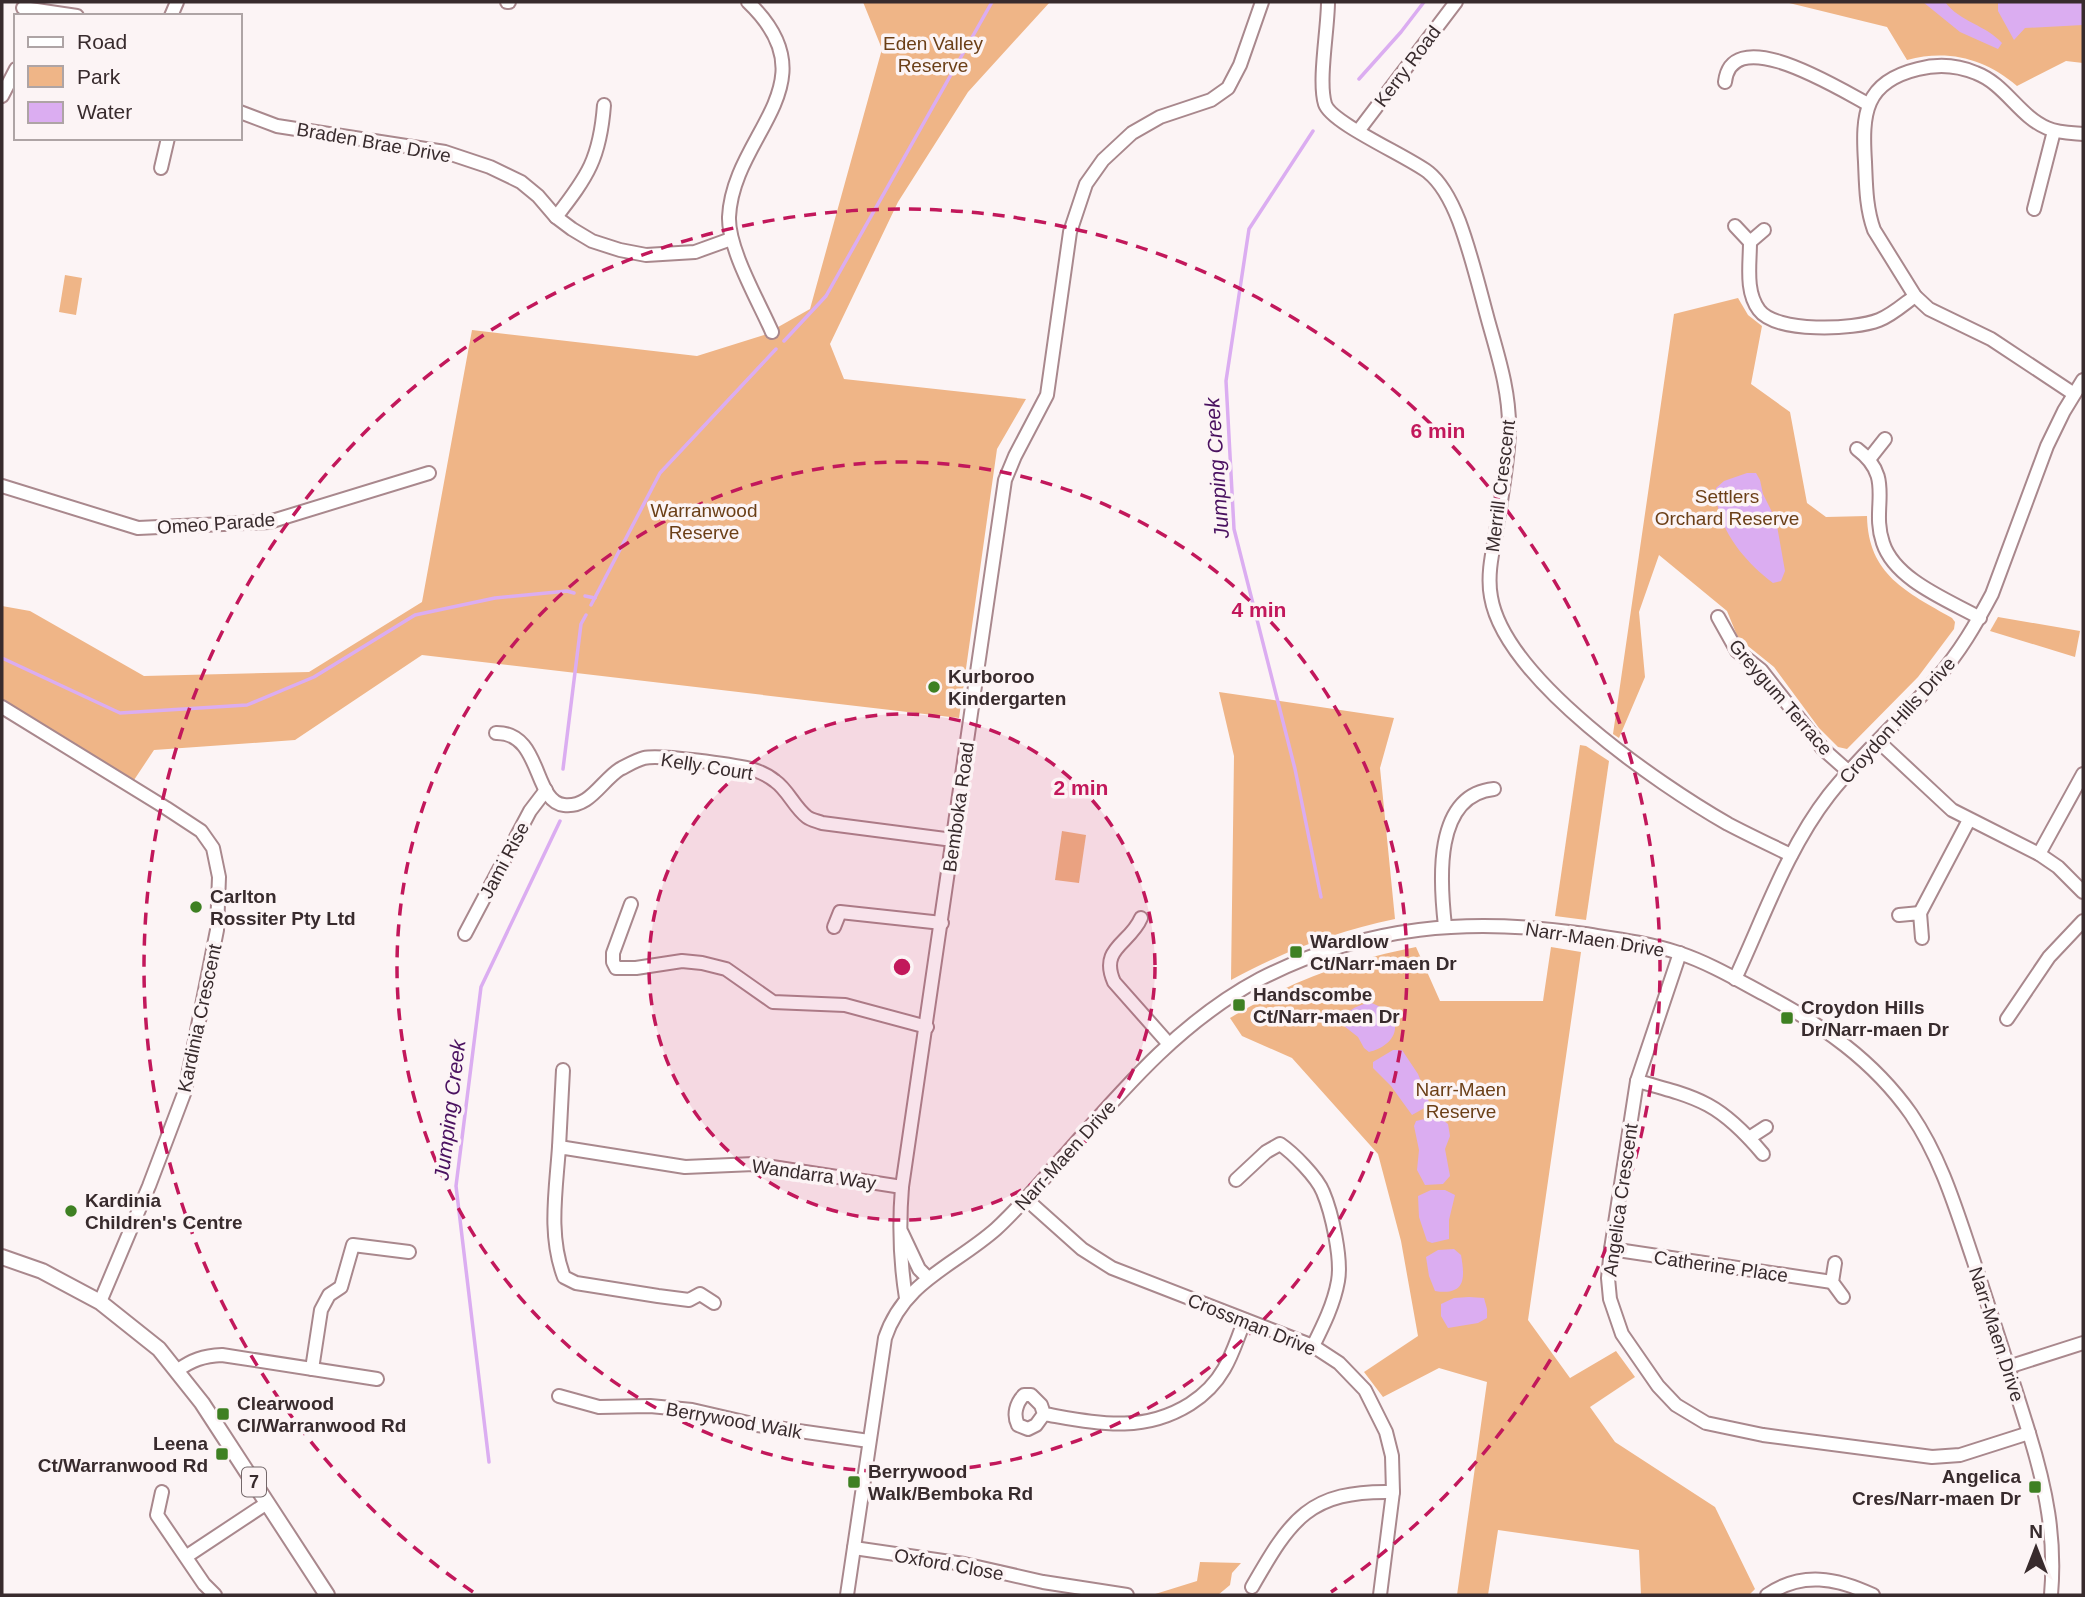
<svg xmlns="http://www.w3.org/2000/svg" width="2085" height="1597" viewBox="0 0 2085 1597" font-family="Helvetica,sans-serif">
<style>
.green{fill:#efb587}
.water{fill:#dbadf1}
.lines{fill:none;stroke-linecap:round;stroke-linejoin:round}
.stream{stroke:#dbadf1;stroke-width:3.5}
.minor-casing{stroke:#a9888d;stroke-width:16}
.major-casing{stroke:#a9888d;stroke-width:18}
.minor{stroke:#fff;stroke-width:12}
.major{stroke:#fff;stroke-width:14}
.ring{fill:none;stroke:#c2185b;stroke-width:3.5;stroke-dasharray:12 9}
.poi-dot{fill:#3e8022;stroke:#fcf4f5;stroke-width:2.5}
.labels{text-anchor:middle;stroke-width:7;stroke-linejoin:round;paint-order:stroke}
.shield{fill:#fcf4f5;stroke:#736769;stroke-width:2}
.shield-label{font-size:18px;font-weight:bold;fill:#382b2d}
.park-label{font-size:19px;fill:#6b3f17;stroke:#fcf4f5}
.street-label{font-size:19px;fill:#382b2d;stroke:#fcf4f5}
.poi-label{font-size:19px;font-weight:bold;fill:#382b2d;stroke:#fcf4f5;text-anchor:start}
.water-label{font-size:21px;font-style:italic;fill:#4a1160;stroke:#fcf4f5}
.centre{fill:#c2185b;stroke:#fcf4f5;stroke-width:3.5}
.ring-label{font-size:21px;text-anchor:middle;font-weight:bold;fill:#c2185b;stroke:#fcf4f5;stroke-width:7;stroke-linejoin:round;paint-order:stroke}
</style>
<rect width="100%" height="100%" fill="#fcf4f5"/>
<g class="green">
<path d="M863,2H1050L968,92L898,202L830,344L844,379L1026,399L997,449L959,718L422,655L295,740L154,750L134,780L2,701V606L30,611L144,676L309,672L422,602L472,330L697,356L764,335L810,309L882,49Z"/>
<path d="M1785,2H2083V63L2066,61L2017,86C1985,59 1949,49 1907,60L1887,27Z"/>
<path d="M65,275L82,278L76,315L59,312Z"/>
<path d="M1738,298L1748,315L1762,326L1751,384L1790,412L1807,503L1826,517L1867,516C1868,575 1907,592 1952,618L1955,622L1954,629L1918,677L1847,749L1838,747L1819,728L1774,667L1738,638L1727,611L1659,555L1639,612L1645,677L1619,738L1613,734L1674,314Z"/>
<path d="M1998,617L2080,631L2075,657L1990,631Z"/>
<path d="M1219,692L1394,718L1380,768L1395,919C1334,932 1285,951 1231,980L1234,756Z"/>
<path d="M1580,745L1586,746L1609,761L1586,920L1555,916Z"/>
<path d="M1062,831L1086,835L1079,883L1055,880Z"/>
<path d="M1416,947L1440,1001H1543L1551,947L1581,952L1528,1320L1570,1378L1616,1351L1635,1377L1590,1407L1615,1442L1715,1507L1755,1589L1749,1595H1641L1639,1550L1498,1530L1488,1595H1457L1487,1382L1439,1368L1383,1397L1364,1372L1418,1336L1401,1241L1378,1154L1292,1058L1242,1036L1230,1018C1294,980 1342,962 1416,947Z"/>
<path d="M1200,1562L1241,1563L1232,1573L1230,1585L1218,1595H1152L1197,1581Z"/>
</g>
<g class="water">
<path d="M1923,2H1945C1960,22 1986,25 2002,43L1998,49L1960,32Z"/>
<path d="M1998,2H2083V25L2025,28L2014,40L1998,11Z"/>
<path d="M1747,473H1756L1760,480L1763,494L1776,520L1785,571L1781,581L1773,583C1744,561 1715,527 1716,488L1724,481Z"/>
<path d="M1370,1002C1378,1006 1389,1010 1393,1019C1401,1036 1384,1049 1369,1052L1364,1048L1358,1037L1344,1026C1344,1009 1356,1007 1370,1002Z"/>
<path d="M1393,1050H1402L1418,1074L1429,1102L1428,1106L1412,1115L1391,1086L1373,1068V1062Z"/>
<path d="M1438,1116L1448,1124L1450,1136L1445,1149L1450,1176L1443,1184L1425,1185L1417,1170L1419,1150L1414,1126L1416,1121Z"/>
<path d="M1431,1190H1445L1455,1195L1449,1220V1239L1432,1243L1427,1241L1419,1217L1418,1196Z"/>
<path d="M1454,1249L1461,1255C1465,1278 1466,1296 1435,1291L1429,1276L1426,1257L1438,1250Z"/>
<path d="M1469,1297L1484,1298L1487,1309V1318L1478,1323L1448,1328L1441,1316V1304L1454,1298Z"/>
</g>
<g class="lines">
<g class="stream">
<path d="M1359,79L1401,32L1424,2"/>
<path d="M1313,131L1249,229L1226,381L1234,529L1295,769L1321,897"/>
<path d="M784,341L826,296L992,2"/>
<path d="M585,596L595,598"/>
<path d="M591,605L660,473L776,349"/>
<path d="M2,658L120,713L247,705L314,677L415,615L495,598L567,591L574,593"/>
<path d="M563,769L581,624L586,615"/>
<path d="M489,1462L456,1186L481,987L560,821"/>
</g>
<defs>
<g id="minor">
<path d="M507,2H509"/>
<path d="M748,2C834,84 733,133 729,217C728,249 759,302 772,332"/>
<path d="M1328,2C1328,29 1318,81 1325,104C1331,123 1407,156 1428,172C1443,184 1452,203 1459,221C1471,253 1479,287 1488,320C1498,356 1510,392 1509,431C1508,465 1501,499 1496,533C1492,554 1487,576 1491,597C1505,679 1658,784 1728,824C1749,835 1770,845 1791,855"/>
<path d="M23,8L77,16"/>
<path d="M171,16L177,2"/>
<path d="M1725,82C1732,21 1841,90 1868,104"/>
<path d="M2,96L16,69"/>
<path d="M240,112L277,126L445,152L490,167L521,182L538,196L556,217L572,229L592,241L620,250L646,255L695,252L731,239"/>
<path d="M1359,130L1456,2"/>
<path d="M161,168L168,138"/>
<path d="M2034,209L2054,131"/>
<path d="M556,217C588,176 600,158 604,105"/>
<path d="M1735,226L1750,242L1764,230"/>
<path d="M1750,242C1750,265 1745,291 1759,310C1776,333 1854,330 1879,320C1892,315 1904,304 1915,296"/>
<path d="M2074,394L1991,339L1929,309L1915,296L1874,230C1866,208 1866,185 1865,162C1862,114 1864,82 1918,69C1937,64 1957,65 1976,73C2005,84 2019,116 2047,128C2058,133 2071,133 2083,134"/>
<path d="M1857,449C1896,478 1870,506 1883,543C1895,580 1948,600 1980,618"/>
<path d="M1870,458L1885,439"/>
<path d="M2,486L138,528L269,522L429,473"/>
<path d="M1718,617L1737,651L1761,670L1823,749L1849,772"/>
<path d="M2,707L166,808L201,831L213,848L219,877L217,930L185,1091L149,1186L100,1302"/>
<path d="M496,733C542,732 533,802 564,805C590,808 601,781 620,769C628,765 636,760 644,758C660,754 733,765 751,769C758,771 769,776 775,781C788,790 794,807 807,817C811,820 817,821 822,823L953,840"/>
<path d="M1878,741L1952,810L2039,854L2058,867L2083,892"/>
<path d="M2039,854L2083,774"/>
<path d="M631,904L613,953V962L616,968H636L682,961L702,963L726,969L773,1002L845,1005L927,1027"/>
<path d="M1920,913L1969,820"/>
<path d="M1899,915L1920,913L1922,938"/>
<path d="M1141,918C1130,944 1099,948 1114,982L1168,1043"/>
<path d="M1445,926C1440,882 1433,795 1494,789"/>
<path d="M834,927L840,912L942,923"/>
<path d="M465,934L530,811L546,790"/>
<path d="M1680,953L1637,1081L1611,1249L1608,1278L1610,1299L1622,1334L1658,1386L1676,1405L1706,1423L1763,1435L1932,1457L1960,1455L2029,1433"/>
<path d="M1735,979C1764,917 1787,849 1829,795C1862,753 1903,718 1937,678C1960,652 1976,624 1992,594L2047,446L2064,411L2083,380"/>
<path d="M2007,1019L2049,957L2083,921"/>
<path d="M1637,1081C1700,1098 1720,1103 1763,1154"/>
<path d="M1749,1138L1766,1127"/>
<path d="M559,1147L563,1070"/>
<path d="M1236,1180L1266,1152L1280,1144C1293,1153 1317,1177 1323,1192C1332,1213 1342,1259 1338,1281C1334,1304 1323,1326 1313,1346"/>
<path d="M1026,1199L1082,1249L1112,1268L1313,1346L1339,1363L1365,1390L1386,1432L1392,1456L1393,1492L1380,1595"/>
<path d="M902,1233L919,1269L928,1278"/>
<path d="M1611,1249L1832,1282"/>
<path d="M1835,1263L1832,1282L1843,1297"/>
<path d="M906,1298C900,1261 899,1224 902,1187L1005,480L1015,456L1047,395L1070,232L1086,184L1103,160L1132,133L1160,117L1211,100L1228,88L1240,65L1262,2"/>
<path d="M714,1303L700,1294L689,1300L658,1296L576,1283L564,1277C548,1235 556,1191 559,1147L685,1167L754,1164L902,1187"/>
<path d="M2008,1367L2083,1343"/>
<path d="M312,1369L321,1310L329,1295L341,1287L353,1245L409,1252"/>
<path d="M178,1370C192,1360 203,1356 222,1355L377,1379"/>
<path d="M559,1396L599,1407L650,1406L692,1410L757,1425L869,1441"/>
<path d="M1044,1414L1041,1405L1031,1395H1024C1016,1403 1013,1415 1018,1425L1028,1429L1036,1425L1044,1414C1097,1423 1142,1434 1190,1404C1204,1395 1216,1383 1224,1369C1233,1354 1238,1336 1245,1320"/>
<path d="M162,1492L157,1515L204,1584L215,1595"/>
<path d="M854,1548L964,1564L1043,1582L1127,1595"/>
<path d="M187,1556L267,1503"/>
<path d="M1252,1587C1291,1519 1309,1490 1393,1492"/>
<path d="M847,1595L885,1338C904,1281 954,1266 996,1229C1021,1206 1043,1179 1066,1154C1124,1088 1181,1021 1260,979C1366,925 1470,917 1585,934C1617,939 1648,943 1679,953C1709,963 1736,979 1764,994C1822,1025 1873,1060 1911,1114C1941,1158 1956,1209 1973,1259C1992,1317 2011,1375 2029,1433C2046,1488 2056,1538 2051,1595"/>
<path d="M1767,1595C1802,1571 1837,1578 1873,1595"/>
</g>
<path id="major" d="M2,1257L42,1271L100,1302L159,1349L202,1403L327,1595"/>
</defs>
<use href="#minor" class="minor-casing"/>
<use href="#major" class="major-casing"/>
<use href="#minor" class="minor"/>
<use href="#major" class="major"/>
</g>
<circle cx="902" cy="967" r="253" fill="#c2185b" fill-opacity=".12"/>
<g class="ring">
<circle cx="902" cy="967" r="253"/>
<circle cx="902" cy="967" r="505"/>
<path d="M473 1592A758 758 0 1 1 1331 1592"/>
</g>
<g class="poi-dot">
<circle cx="934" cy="687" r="7"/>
<circle cx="196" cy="907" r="7"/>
<rect x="1289" y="945" width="14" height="14" rx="3.5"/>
<rect x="1232" y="998" width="14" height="14" rx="3.5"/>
<rect x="1780" y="1011" width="14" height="14" rx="3.5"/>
<circle cx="71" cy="1211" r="7"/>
<rect x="216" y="1407" width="14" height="14" rx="3.5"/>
<rect x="215" y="1447" width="14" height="14" rx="3.5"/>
<rect x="847" y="1475" width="14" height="14" rx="3.5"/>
<rect x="2028" y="1480" width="14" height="14" rx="3.5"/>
</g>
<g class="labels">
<rect class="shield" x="242" y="1467.5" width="24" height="29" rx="5"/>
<g class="shield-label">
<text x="254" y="1488">7</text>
</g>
<g class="park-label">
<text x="933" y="50">Eden Valley<tspan x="933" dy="22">Reserve</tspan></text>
<text x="1727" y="503">Settlers<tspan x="1727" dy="22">Orchard Reserve</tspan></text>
<text x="704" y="517">Warranwood<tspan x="704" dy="22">Reserve</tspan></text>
<text x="1461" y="1096">Narr-Maen<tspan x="1461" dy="22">Reserve</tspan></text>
</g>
<g class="street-label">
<text transform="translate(1407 66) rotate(-53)" y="7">Kerry Road</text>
<text transform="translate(374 142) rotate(10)" y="7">Braden Brae Drive</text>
<text transform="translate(1500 486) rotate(-83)" y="7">Merrill Crescent</text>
<text transform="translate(216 523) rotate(-4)" y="7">Omeo Parade</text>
<text transform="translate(1781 697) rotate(49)" y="7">Greygum Terrace</text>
<text transform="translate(1897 720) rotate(-48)" y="7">Croydon Hills Drive</text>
<text transform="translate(707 766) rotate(9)" y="7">Kelly Court</text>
<text transform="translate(958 807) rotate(-82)" y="7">Bemboka Road</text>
<text transform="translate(504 860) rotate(-62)" y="7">Jami Rise</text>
<text transform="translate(1595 939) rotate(9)" y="7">Narr-Maen Drive</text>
<text transform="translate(199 1018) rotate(-78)" y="7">Kardinia Crescent</text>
<text transform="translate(1065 1155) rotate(-48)" y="7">Narr-Maen Drive</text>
<text transform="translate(814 1174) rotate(8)" y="7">Wandarra Way</text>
<text transform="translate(1620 1200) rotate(-82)" y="7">Angelica Crescent</text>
<text transform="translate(1721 1266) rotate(8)" y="7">Catherine Place</text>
<text transform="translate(1252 1324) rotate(22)" y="7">Crossman Drive</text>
<text transform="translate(1997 1334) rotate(72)" y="7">Narr-Maen Drive</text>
<text transform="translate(734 1420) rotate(10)" y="7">Berrywood Walk</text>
<text transform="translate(949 1564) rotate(10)" y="7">Oxford Close</text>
</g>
<g class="poi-label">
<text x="948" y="683">Kurboroo<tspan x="948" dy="22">Kindergarten</tspan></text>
<text x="210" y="903">Carlton<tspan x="210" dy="22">Rossiter Pty Ltd</tspan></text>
<text x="1310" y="948">Wardlow<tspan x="1310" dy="22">Ct/Narr-maen Dr</tspan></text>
<text x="1253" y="1001">Handscombe<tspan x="1253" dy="22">Ct/Narr-maen Dr</tspan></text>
<text x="1801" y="1014">Croydon Hills<tspan x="1801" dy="22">Dr/Narr-maen Dr</tspan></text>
<text x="85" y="1207">Kardinia<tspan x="85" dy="22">Children's Centre</tspan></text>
<text x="237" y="1410">Clearwood<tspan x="237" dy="22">Cl/Warranwood Rd</tspan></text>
<text x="208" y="1450" text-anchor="end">Leena<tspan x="208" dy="22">Ct/Warranwood Rd</tspan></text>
<text x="868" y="1478">Berrywood<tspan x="868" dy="22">Walk/Bemboka Rd</tspan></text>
<text x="2021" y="1483" text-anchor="end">Angelica<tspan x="2021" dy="22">Cres/Narr-maen Dr</tspan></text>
</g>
<g class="water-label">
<text transform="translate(1217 468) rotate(-94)" y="7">Jumping Creek</text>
<text transform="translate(450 1110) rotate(-83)" y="7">Jumping Creek</text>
</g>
</g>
<circle cx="902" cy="967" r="10" class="centre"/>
<g class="ring-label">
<text x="1438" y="438">6 min</text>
<text x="1259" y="617">4 min</text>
<text x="1081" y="795">2 min</text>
</g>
<rect width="2085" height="1597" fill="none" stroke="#382b2d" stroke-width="7"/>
<rect x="14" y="14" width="228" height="126" fill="#fcf4f5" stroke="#aea4a5" stroke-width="2"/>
<rect x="28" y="37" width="35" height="10" fill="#ffffff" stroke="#aea4a5" stroke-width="2"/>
<text x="77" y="49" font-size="21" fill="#382b2d">Road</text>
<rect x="28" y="66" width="35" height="21" fill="#efb587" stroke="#aea4a5" stroke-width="2"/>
<text x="77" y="84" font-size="21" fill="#382b2d">Park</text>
<rect x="28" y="102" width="35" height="21" fill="#dbadf1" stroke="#aea4a5" stroke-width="2"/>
<text x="77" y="119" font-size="21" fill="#382b2d">Water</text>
<g transform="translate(2036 1548)" stroke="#fcf4f5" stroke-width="5" paint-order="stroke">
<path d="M0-5L12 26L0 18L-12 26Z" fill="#382b2d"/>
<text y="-10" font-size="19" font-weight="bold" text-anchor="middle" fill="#382b2d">N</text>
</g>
</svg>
